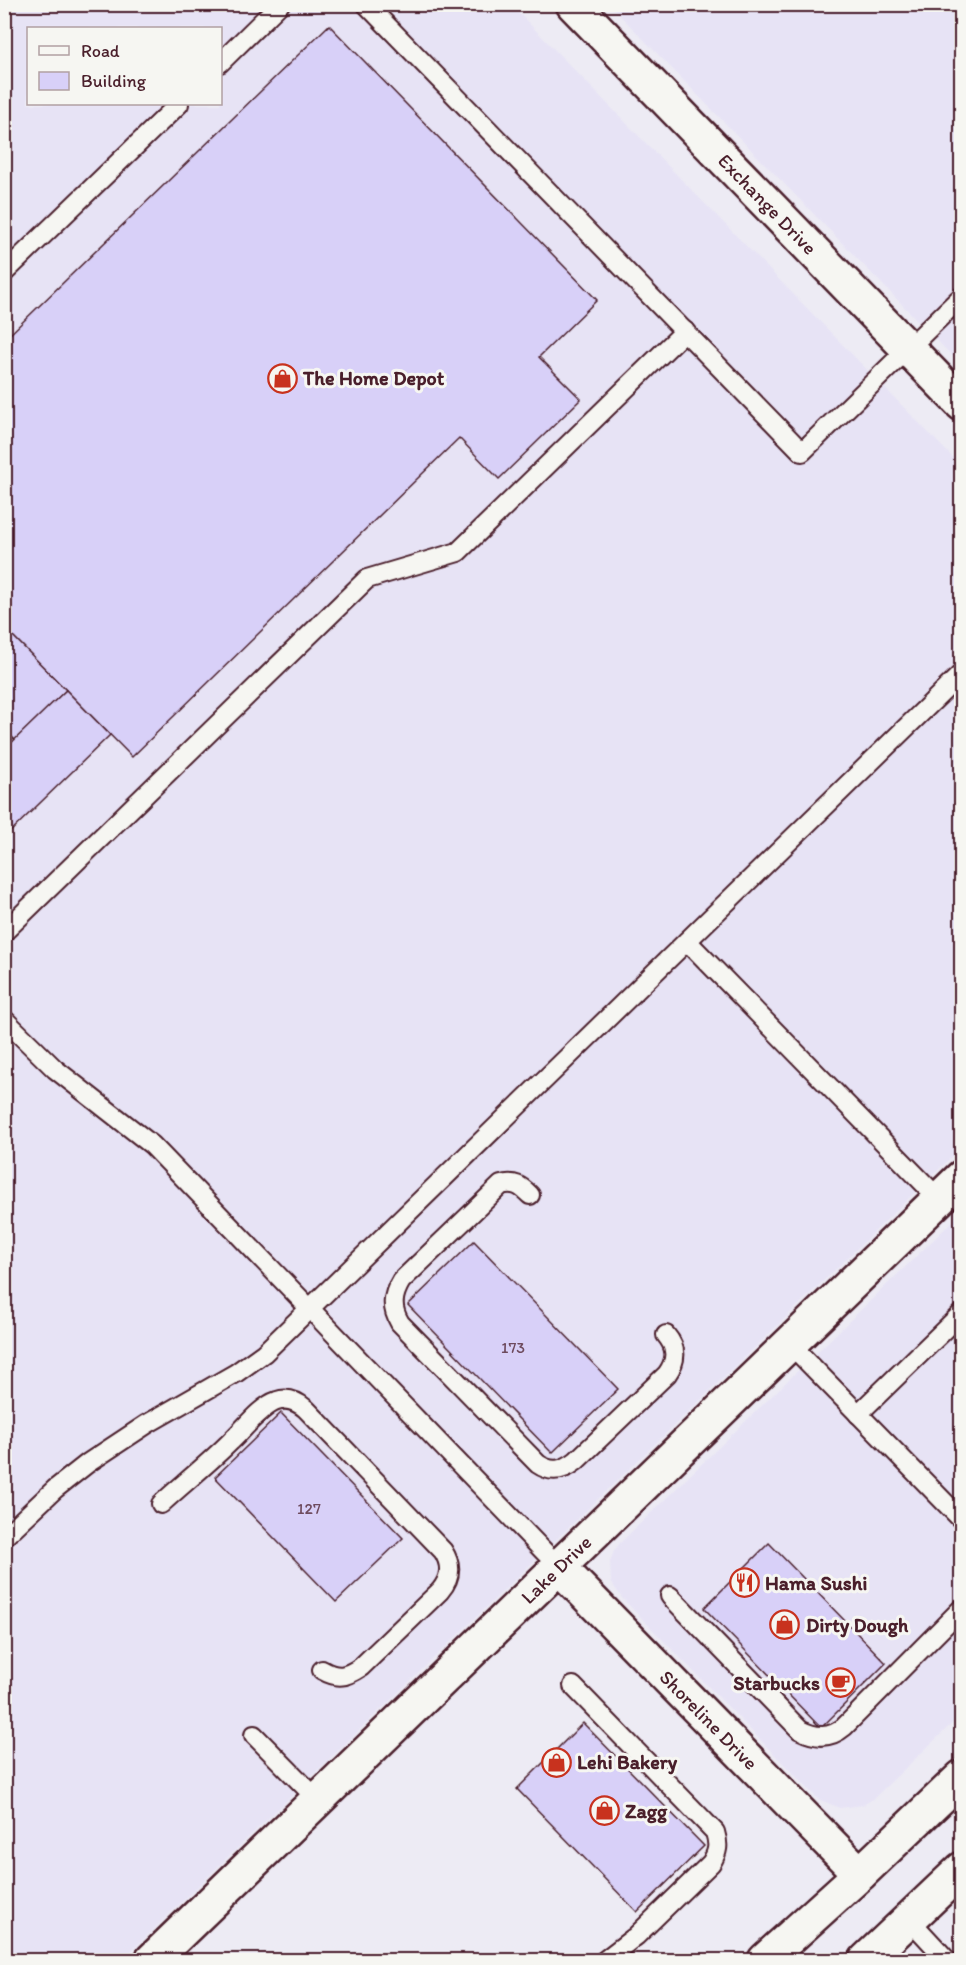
<svg xmlns="http://www.w3.org/2000/svg" width="966" height="1965" viewBox="0 0 966 1965" font-family="Itim,sans-serif">
<style>
.built{fill:#e7e3f5;fill-rule:evenodd}
.building{fill:#d8d0f8;stroke:#4a1f2b;stroke-width:1.5}
.lines{fill:none;stroke-linecap:round;stroke-linejoin:round}
.lane-casing{stroke:#4a1f2b;stroke-width:22}
.street-casing{stroke:#4a1f2b;stroke-width:38}
.secondary-casing{stroke:#4a1f2b;stroke-width:38}
.lane{stroke:#f6f6f2;stroke-width:18}
.street{stroke:#f6f6f2;stroke-width:33}
.secondary{stroke:#f6f6f2;stroke-width:33}
.labels{text-anchor:middle;stroke-width:6;stroke-linejoin:round;paint-order:stroke}
.number-label{font-size:16px;fill:#6e4b5e}
.street-label{font-size:20px;fill:#4a1f2b;stroke:#f6f6f2}
.poi-label{font-size:20px;font-weight:bold;fill:#4a1f2b;stroke:#f6f6f2;text-anchor:start}
</style>
<rect width="100%" height="100%" fill="#edebf4"/>
<filter id="ink" filterUnits="userSpaceOnUse"><feTurbulence type="fractalNoise" baseFrequency=".0167" numOctaves="2"/><feDisplacementMap in="SourceGraphic" scale="12" xChannelSelector="R" yChannelSelector="G"/><feConvolveMatrix kernelMatrix="1 2 1 2 8 2 1 2 1" color-interpolation-filters="sRGB"/></filter>
<g filter="url(#ink)">
<g class="built">
<path d="M5,5H511L961,466V1148L122,1960H5ZM28,28H220V104H28Z"/>
<path d="M610,5H961V365Z"/>
<path d="M961,1213V1715L873,1799L863,1805L840,1808L818,1799L622,1598L611,1582L610,1562L614,1551L620,1543Z"/>
</g>
<g class="building">
<path d="M329,25L597,300L539,357L581,399L499,479L459,438L132,757L4,627V340Z"/>
<path d="M4,627L66,690L15,740L4,729Z"/>
<path d="M66,690L110,735L4,838V750Z"/>
<path d="M474,1241L618,1389L552,1453L408,1305Z"/>
<path d="M281,1413L403,1538L336,1602L215,1477Z"/>
<path d="M769,1543L886,1663L821,1728L704,1608Z"/>
<path d="M583,1723L704,1846L637,1912L517,1789Z"/>
</g>
<g class="lines">
<defs>
<g id="lane">
<path d="M366,4L802,452L962,296"/>
<path d="M220,63L280,4"/>
<path d="M4,273L179,104"/>
<path d="M4,932L367,579L458,552L685,331"/>
<path d="M687,941L939,1199"/>
<path d="M4,1019L55,1069L152,1145L559,1567"/>
<path d="M530,1195C521,1186 514,1181 501,1185L401,1281C392,1296 391,1308 400,1323L538,1464C551,1473 563,1471 576,1461L667,1374C677,1360 677,1348 666,1335"/>
<path d="M790,1344L962,1520"/>
<path d="M858,1414L962,1313"/>
<path d="M161,1504C184,1483 209,1463 231,1441C243,1430 261,1406 277,1401C288,1397 298,1402 306,1409L443,1551C452,1565 451,1578 440,1591L361,1667C346,1677 338,1679 322,1670"/>
<path d="M4,1537L55,1489L88,1463L147,1424L236,1373L264,1353L962,673"/>
<path d="M670,1596L800,1730C816,1738 830,1739 844,1727L962,1608"/>
<path d="M573,1686L715,1832C719,1845 718,1852 711,1863L636,1936L605,1960"/>
<path d="M254,1735L318,1800"/>
<path d="M909,1919L947,1960"/>
</g>
<g id="street">
<path id="s1" d="M559,1567L860,1874"/>
<path id="s2" d="M152,1960L962,1177"/>
</g>
<g id="secondary">
<path id="s3" d="M573,4L962,404"/>
<path d="M765,1960L860,1874L962,1777"/>
<path d="M866,1960L962,1869"/>
</g>
</defs>
<use href="#lane" class="lane-casing"/>
<use href="#street" class="street-casing"/>
<use href="#secondary" class="secondary-casing"/>
<use href="#lane" class="lane"/>
<use href="#street" class="street"/>
<use href="#secondary" class="secondary"/>
</g>
</g>
<defs>
<symbol id="shop-ring" viewBox="-11 -11 22 22"><circle r="9.5" fill="#f6f6f2" stroke="#c8321e" stroke-width="1.5"/><path d="M-5-2.5h2.3a2.7 3.5 0 0 1 5.4 0H5L5.5 6h-11ZM-1.5-2.5h3a1.5 2.3 0 0 0-3 0Z" fill="#c8321e"/></symbol>
<symbol id="restaurant-ring" viewBox="-11 -11 22 22"><circle r="9.5" fill="#f6f6f2" stroke="#c8321e" stroke-width="1.5"/><path d="M-5-6h1v4h1v-4h1v4h1v-4h1v5L-1.5 .5V6h-2V.5L-5-1ZM5-6V6H3V1.5H1.5Q1.5-4 5-6Z" fill="#c8321e"/></symbol>
<symbol id="cafe-ring" viewBox="-11 -11 22 22"><circle r="9.5" fill="#f6f6f2" stroke="#c8321e" stroke-width="1.5"/><path d="M-5.5-4.5H6V0H3Q3 3.5 0 3.5H-2.5Q-5.5 3.5-5.5 0ZM3-3.2v2h1.7v-2ZM-6 4.5H4V6H-6Z" fill="#c8321e"/></symbol>
</defs>
<g fill-rule="evenodd">
<use href="#shop-ring" x="266" y="362" width="33" height="33"/>
<use href="#restaurant-ring" x="728" y="1566" width="33" height="33"/>
<use href="#shop-ring" x="768" y="1608" width="33" height="33"/>
<use href="#cafe-ring" x="824" y="1666" width="33" height="33"/>
<use href="#shop-ring" x="540" y="1746" width="33" height="33"/>
<use href="#shop-ring" x="588" y="1794" width="33" height="33"/>
</g>
<g class="labels">
<g class="number-label">
<text x="513" y="1353">173</text>
<text x="309" y="1514">127</text>
</g>
<g class="street-label">
<text dy="7" stroke="none"><textPath href="#s3" startOffset="279">Exchange Drive</textPath></text>
<text dy="7" stroke="none"><textPath href="#s2" startOffset="562">Lake Drive</textPath></text>
<text dy="7" stroke="none"><textPath href="#s1" startOffset="214">Shoreline Drive</textPath></text>
</g>
<g class="poi-label">
<text x="303" y="385">The Home Depot</text>
<text x="765" y="1590">Hama Sushi</text>
<text x="806" y="1632">Dirty Dough</text>
<text x="820" y="1690" text-anchor="end">Starbucks</text>
<text x="577" y="1769">Lehi Bakery</text>
<text x="625" y="1818">Zagg</text>
</g>
</g>
<rect width="966" height="1965" fill="none" stroke="#f6f6f2" stroke-width="24"/>
<rect x="12" y="12" width="942" height="1941" fill="none" stroke="#4a1f2b" stroke-width="2" filter="url(#ink)"/>
<rect x="27" y="27" width="195" height="78" fill="#f6f6f2" stroke="#b1a0a2" stroke-width="1.5"/>
<rect x="39" y="46" width="30" height="9" fill="#f6f6f2" stroke="#b1a0a2" stroke-width="1.5"/>
<text x="81" y="57" font-size="18" fill="#4a1f2b">Road</text>
<rect x="39" y="72" width="30" height="18" fill="#d8d0f8" stroke="#b1a0a2" stroke-width="1.5"/>
<text x="81" y="87" font-size="18" fill="#4a1f2b">Building</text>
</svg>
